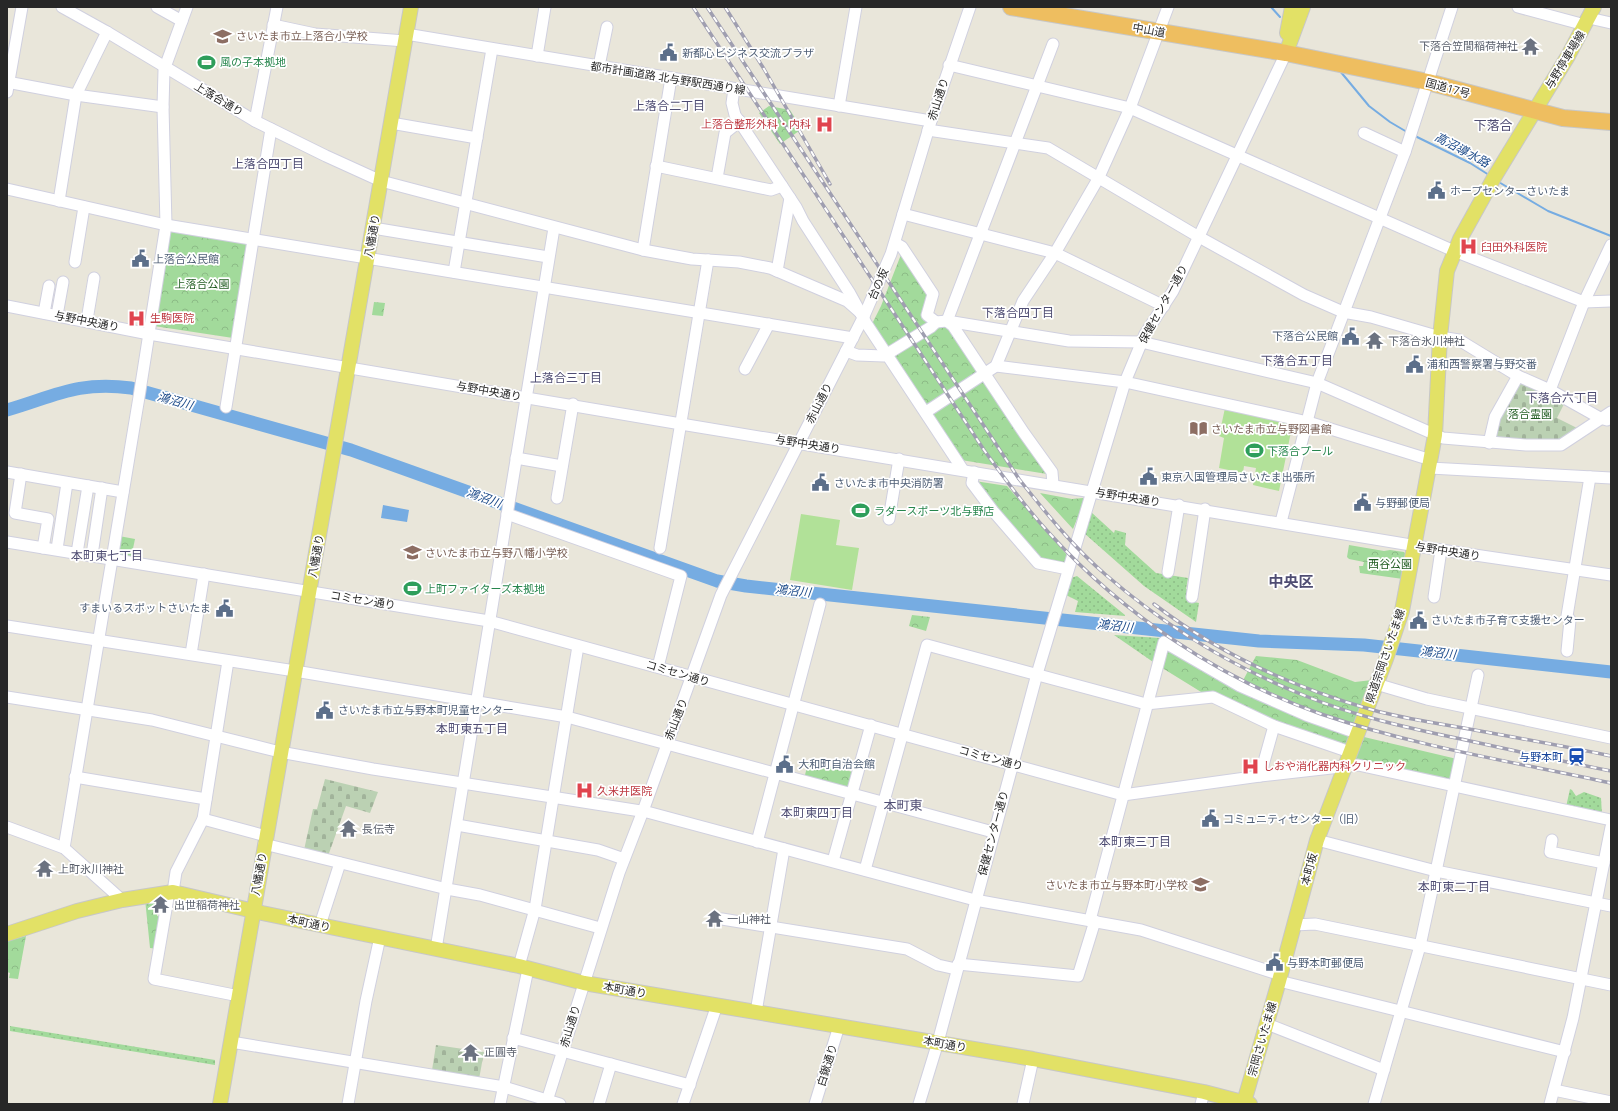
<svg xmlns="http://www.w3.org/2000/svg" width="1618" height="1111" viewBox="0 0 1618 1111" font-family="'Open Sans','Noto Sans JP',sans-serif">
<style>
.grass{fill:url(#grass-dots)}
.cemetery{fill:url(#cemetery-stones)}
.park{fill:url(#park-crowns)}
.pitch{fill:#b1e198}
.water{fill:#76ace2}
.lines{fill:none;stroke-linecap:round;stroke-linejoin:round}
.stream{stroke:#76ace2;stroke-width:2}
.river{stroke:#76ace2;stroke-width:13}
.minor-casing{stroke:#d0d0df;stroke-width:13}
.major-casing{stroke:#c7c7c7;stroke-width:16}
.highway-casing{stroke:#c7c7c7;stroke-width:18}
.minor{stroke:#fff;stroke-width:11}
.major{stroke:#e2e166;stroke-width:14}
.highway{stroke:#eebe60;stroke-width:16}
.rail-casing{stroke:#9f9eb0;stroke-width:3.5}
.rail{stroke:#fff;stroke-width:2;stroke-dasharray:6;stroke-linecap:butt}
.labels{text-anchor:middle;stroke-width:3.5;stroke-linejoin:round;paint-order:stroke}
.street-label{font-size:11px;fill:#272727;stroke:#fff}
.education-label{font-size:11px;fill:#785e54;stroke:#fff;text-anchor:start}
.worship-label{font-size:11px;fill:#5b616d;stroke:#fff;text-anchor:start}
.service-label{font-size:11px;fill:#4e5e75;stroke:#fff;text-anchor:start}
.leisure-label{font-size:11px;fill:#27864d;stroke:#fff;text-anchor:start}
.health-label{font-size:11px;fill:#be3a42;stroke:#fff;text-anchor:start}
.park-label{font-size:11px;fill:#205c21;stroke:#fff}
.transit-label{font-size:11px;fill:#164399;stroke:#fff;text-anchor:end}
.neighbourhood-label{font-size:12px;fill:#4f4d73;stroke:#fff}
.water-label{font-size:12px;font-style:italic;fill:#1a4989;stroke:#fff}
.quarter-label{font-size:13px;fill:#4f4d73;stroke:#fff}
.district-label{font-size:15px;font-weight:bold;fill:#4f4d73;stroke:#fff}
</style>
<defs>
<pattern id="grass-dots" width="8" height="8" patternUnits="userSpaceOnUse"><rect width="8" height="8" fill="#a2da9b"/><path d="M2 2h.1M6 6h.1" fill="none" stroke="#8cbb86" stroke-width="1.8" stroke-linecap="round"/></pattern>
<pattern id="cemetery-stones" width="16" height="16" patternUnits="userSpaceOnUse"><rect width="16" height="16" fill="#bbd1b3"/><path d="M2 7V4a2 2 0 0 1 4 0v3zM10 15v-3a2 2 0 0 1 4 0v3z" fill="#a1b39a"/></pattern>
<pattern id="park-crowns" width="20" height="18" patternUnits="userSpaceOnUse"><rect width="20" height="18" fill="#a2da9b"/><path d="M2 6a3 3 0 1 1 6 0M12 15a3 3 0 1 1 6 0" fill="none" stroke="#8cbb86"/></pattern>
</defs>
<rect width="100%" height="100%" fill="#e9e6da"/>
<g class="grass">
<path d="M1091,512L1114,533L1115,530L1126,533L1125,545L1156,573L1188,578L1186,589L1191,590L1189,601L1199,603L1196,622L1144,586L1084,533Z"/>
<path d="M1077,576L1125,615V616L1075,612L1078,601L1066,595L1071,578Z"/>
<path d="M1114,635L1160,638L1156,664Z"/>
<path d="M1570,789L1572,790L1576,796L1584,792L1601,798L1602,815L1566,807Z"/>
<path d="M10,1026L215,1060V1065L10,1031Z"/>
</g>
<g class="cemetery">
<path d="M1519,379L1565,402L1557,418L1577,428L1560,442L1494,439L1497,418Z"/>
<path d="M325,779L378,792L370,813L346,806L328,856L304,850L313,809H317Z"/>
<path d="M436,1045L484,1052L479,1079L432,1070Z"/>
</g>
<g class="park">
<path d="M769,106L790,110L802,129L780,144L759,113Z"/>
<path d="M169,230L249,242L233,338L154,326Z"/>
<path d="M902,252L928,292L924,317L948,325L976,369L977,374L985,382L1047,474L961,460L872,324L881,306Z"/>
<path d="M374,302L385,303L383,316L372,315Z"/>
<path d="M975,481L1007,486L1067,555L1064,566L1040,562Z"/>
<path d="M1040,493L1072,499L1083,498V504L1073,529Z"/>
<path d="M119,536L135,539L131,558L115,556Z"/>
<path d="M1349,545L1384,551L1390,550L1404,552L1407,556L1403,579L1360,573L1359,566H1363L1364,562L1349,559L1347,557Z"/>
<path d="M912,615L930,617L926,631L909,626Z"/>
<path d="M1165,648L1239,688L1256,656L1297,660L1355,682L1372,680L1345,748L1206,695L1159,666Z"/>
<path d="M1364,737L1457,759L1450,782L1353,759Z"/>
<path d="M809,761L853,772L851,790L804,778Z"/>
<path d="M158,897L157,916L163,917L158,949L150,948L145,899Z"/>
<path d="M26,936L18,979L9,978L10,973L7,972V941Z"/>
</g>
<g class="pitch">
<path d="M1225,408L1293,422L1279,491L1253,485L1256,468L1244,466L1243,473L1219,468L1224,438L1219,436Z"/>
<path d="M801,514L840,520L836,545L859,548L852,590L790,580Z"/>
</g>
<path class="water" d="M383,505L409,510L407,522L381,518Z"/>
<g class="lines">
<g class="stream">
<path d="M1271,7L1280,17"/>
<path d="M1340,71L1369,106L1390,122L1407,132"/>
<path d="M1415,136L1470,163L1489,175"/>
<path d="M1497,181L1548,211L1611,236"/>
</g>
<path class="river" d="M7,410C55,396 78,381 131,388L351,450L717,581L746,586L1259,641L1364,645L1611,672"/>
<defs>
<g id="minor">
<path d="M62,7L107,32L255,121L326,156L381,181L643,250L692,259L739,262L770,268L847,301L864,316"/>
<path d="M157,7L182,21"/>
<path d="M1518,7L1585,25"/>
<path d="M1589,18L1611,23"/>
<path d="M273,25L315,34L405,41"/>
<path d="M406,34L931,121"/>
<path d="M537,56L545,7"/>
<path d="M949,65L1130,108L1454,251L1584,302L1611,301"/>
<path d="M599,66L607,27"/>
<path d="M7,82L76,95L163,107"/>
<path d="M734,89L732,103L735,115L796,207L803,221L849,292L866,323L963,470"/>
<path d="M7,92L22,7"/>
<path d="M839,106L856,7"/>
<path d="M255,121L277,7"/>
<path d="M391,123L477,138"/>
<path d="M928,130L1048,148L1199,237L1304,295L1343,312L1371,317L1440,337L1459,340L1518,376L1550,390L1600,418L1607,420"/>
<path d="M1364,133L1405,152"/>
<path d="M656,166L771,190L782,186"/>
<path d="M717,178L725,133L740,121"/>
<path d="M7,189L166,225L853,338"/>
<path d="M59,201L76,95L107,32"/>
<path d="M903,214L1055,253L1164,306"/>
<path d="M373,228L548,257"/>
<path d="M895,243L902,247L933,294L927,315L936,322L947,321L1069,341L1141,342L1317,383L1443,438L1526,445H1561L1611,412"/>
<path d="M643,250L671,78"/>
<path d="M75,262L84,207"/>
<path d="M777,271L790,198"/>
<path d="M454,272L492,49"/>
<path d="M7,306L149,334L681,424L1441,550L1611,575"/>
<path d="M44,313L49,286"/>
<path d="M57,315L63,282"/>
<path d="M87,320L94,278"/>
<path d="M947,321L1053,44"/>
<path d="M947,321L953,326L1024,433L1052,472L1053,484"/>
<path d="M846,351L857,355L884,356L931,327L936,322"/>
<path d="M996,366L1125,382L1308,422L1431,460"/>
<path d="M745,369L769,324"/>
<path d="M1550,390L1584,302L1611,245"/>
<path d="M226,407L271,129"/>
<path d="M926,412L996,366L1023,301L1055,253L1098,179L1130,108L1168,7"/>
<path d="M1489,443L1495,417L1518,376"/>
<path d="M516,458L562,466"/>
<path d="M1430,468L1611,478"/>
<path d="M7,472L123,492"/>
<path d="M974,472L972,483L993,511L1038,563L1068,569"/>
<path d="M21,474L15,513L48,519L43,548"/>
<path d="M557,498L573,404"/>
<path d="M507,514L681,576L658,667"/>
<path d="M889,519L899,459"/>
<path d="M1281,522L1317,383L1405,152L1452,7"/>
<path d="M7,542L489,621L1123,795L1260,776L1358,765L1611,820"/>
<path d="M660,548L708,260"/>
<path d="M57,549L67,483"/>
<path d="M77,553L88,486"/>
<path d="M92,555L102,488"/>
<path d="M1168,572L1179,505"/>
<path d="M1192,597L1205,509"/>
<path d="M1434,597L1441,550"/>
<path d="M7,626L295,671L567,717L993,832"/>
<path d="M1567,651L1570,620L1567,616L1590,477"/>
<path d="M191,654L204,574"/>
<path d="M1376,684L1427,699L1611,738"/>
<path d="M7,697L152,720L280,752L373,769L647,812L975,900L1141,930L1281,975"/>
<path d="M1260,776L1274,726"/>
<path d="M75,777L206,799"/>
<path d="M203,819L266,836"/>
<path d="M457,825L598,850L624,859"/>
<path d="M7,827L64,848L122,900"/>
<path d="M1317,840L1436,871L1611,906"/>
<path d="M1552,840L1550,852L1604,863"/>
<path d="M757,842L820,604"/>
<path d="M264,844L447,889L480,895L600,928"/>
<path d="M64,848L139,397L166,225L163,107L164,70L187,7"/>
<path d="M833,861L871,725"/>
<path d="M865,870L927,645L1146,704L1213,697L1274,726L1350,752"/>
<path d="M169,892L154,979L239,996"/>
<path d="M173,892L176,872L203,819L228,661"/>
<path d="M722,919L907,949L938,965L956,969"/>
<path d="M1090,920L1164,642L1240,686L1306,715L1357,733"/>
<path d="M320,925L340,863"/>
<path d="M1294,925L1315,924L1611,985"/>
<path d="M436,949L554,228"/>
<path d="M958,964L1078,976L1095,921"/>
<path d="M519,966L535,909L578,646"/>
<path d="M1279,981L1565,1052"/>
<path d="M756,1012L784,849"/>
<path d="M1267,1024L1384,1070"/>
<path d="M513,1038L690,1085"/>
<path d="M231,1042L504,1087L560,1104"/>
<path d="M1554,1090L1611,1102"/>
<path d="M348,1104L366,1001L380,937"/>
<path d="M500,1104L528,969"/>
<path d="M546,1104L619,873L643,811L721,595L864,316L891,254L931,121L970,7"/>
<path d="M599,1104L611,1064"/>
<path d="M683,1104L717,1005"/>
<path d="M815,1104L839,1026"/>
<path d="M919,1104L938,1042L1037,674L1125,382L1145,334L1173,291L1286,53"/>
<path d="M1023,1104L1033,1059"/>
<path d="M1201,1104L1204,1092"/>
<path d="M1374,1104L1420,946L1478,675"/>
<path d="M1550,1104L1573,1018L1611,827"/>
</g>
<g id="major">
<path d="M1287,33L1292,7"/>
<path d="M1286,53L1303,7"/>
<path d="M7,934L77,911L122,900L173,892L262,913L519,966L584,983L1033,1059L1204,1092L1250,1104"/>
<path d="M1244,1102L1279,981L1317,840L1386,659L1402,611L1435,435L1440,337L1447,271L1460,239L1495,176L1568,56L1594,7"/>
<path d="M220,1104L411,7"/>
</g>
<path id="highway" d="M1011,7L1286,53L1428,82L1563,118L1611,122"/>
</defs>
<use href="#minor" class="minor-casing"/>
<use href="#major" class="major-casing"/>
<use href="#highway" class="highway-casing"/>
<use href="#minor" class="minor"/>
<use href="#major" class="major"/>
<use href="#highway" class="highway"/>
<defs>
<g id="rail">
<path d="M693,7L984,450C1005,479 1026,508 1050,534C1123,614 1218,678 1321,714C1414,746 1514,762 1611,783"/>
<path d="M707,7L1019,479C1046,513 1073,547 1106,575C1165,626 1231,666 1303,695C1354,716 1408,728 1461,739C1511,750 1561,761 1611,771"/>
<path d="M725,7L764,69L830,184"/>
<path d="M1154,604C1219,654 1295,688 1373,710C1408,720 1445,724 1480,731C1524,739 1568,747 1611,756"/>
</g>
</defs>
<use href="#rail" class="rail-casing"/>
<use href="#rail" class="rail"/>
</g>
<defs>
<symbol id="school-bare" viewBox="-9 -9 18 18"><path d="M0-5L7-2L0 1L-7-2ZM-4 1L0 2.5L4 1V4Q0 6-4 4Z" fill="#8d6e63" stroke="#fff" stroke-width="2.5" paint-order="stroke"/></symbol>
<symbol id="temple-bare" viewBox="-9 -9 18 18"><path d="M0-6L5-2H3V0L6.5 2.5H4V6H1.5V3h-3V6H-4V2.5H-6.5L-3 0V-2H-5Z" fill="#6b7280" stroke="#fff" stroke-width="2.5" paint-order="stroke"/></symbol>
<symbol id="civic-bare" viewBox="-9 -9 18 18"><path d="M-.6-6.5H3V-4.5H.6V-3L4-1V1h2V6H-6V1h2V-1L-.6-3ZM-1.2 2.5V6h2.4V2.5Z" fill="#5c6f8a" stroke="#fff" stroke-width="2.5" paint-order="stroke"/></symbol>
<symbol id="stadium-bare" viewBox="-9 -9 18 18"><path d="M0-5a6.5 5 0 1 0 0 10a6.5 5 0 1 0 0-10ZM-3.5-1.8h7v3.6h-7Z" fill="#2e9e5b" stroke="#fff" stroke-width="2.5" paint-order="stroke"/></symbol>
<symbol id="hospital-bare" viewBox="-9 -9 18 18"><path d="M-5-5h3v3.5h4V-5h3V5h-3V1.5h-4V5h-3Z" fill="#e0444e" stroke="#fff" stroke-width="2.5" paint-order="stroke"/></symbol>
<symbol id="library-bare" viewBox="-9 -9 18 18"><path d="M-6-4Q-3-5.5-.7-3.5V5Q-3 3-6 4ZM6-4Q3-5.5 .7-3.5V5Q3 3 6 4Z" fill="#8d6e63" stroke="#fff" stroke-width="2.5" paint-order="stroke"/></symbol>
<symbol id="station-bare" viewBox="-9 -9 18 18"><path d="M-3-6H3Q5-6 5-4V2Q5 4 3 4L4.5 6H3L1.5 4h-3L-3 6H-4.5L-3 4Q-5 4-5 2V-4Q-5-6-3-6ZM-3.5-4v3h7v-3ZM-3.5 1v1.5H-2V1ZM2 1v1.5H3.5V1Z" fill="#1a4fb4" stroke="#fff" stroke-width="2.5" paint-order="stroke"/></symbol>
</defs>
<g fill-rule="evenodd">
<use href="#school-bare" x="210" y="24" width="25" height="25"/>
<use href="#temple-bare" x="1518" y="34" width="25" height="25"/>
<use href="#civic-bare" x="656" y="40" width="25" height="25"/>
<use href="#stadium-bare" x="194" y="50" width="25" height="25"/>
<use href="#hospital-bare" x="812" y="112" width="25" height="25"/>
<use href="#civic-bare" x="1424" y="178" width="25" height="25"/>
<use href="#hospital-bare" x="1456" y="234" width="25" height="25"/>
<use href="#civic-bare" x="128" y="246" width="25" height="25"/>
<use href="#hospital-bare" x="124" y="306" width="25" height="25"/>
<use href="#civic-bare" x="1338" y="324" width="25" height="25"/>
<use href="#temple-bare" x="1362" y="328" width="25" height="25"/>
<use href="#civic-bare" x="1402" y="352" width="25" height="25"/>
<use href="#library-bare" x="1186" y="416" width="25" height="25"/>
<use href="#stadium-bare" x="1242" y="438" width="25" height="25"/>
<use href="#civic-bare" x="1136" y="464" width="25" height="25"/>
<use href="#civic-bare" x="808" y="470" width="25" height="25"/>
<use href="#civic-bare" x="1350" y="490" width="25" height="25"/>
<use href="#stadium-bare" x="848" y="498" width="25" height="25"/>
<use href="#school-bare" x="400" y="540" width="25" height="25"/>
<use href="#stadium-bare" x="400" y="576" width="25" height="25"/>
<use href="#civic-bare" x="212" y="596" width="25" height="25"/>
<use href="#civic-bare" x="1406" y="608" width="25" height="25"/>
<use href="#civic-bare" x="312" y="698" width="25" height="25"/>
<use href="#station-bare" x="1564" y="744" width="25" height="25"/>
<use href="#civic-bare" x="772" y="752" width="25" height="25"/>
<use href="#hospital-bare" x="1238" y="754" width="25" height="25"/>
<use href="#hospital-bare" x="572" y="778" width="25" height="25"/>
<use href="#civic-bare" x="1198" y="806" width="25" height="25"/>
<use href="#temple-bare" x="336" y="816" width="25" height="25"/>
<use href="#temple-bare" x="32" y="856" width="25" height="25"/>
<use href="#school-bare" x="1188" y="872" width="25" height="25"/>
<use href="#temple-bare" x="148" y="892" width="25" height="25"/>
<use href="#temple-bare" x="702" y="906" width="25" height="25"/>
<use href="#civic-bare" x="1262" y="950" width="25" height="25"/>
<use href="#temple-bare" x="458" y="1040" width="25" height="25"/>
</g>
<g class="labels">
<g class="street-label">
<text transform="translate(1149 30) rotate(10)" y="4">中山道</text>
<text transform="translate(1565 60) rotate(-59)" y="4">与野停車場線</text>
<text transform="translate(668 78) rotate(9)" y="4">都市計画道路 北与野駅西通り線</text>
<text transform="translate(1448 88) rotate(15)" y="4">国道17号</text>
<text transform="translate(219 99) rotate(31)" y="4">上落合通り</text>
<text transform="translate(938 99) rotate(-72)" y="4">赤山通り</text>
<text transform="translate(372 236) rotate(-80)" y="4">八幡通り</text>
<text transform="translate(878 284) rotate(-66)" y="4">台の坂</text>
<text transform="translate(1163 304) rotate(-61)" y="4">保健センター通り</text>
<text transform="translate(87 321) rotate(11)" y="4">与野中央通り</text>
<text transform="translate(489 391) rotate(10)" y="4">与野中央通り</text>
<text transform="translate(819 403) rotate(-63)" y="4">赤山通り</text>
<text transform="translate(808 444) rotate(9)" y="4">与野中央通り</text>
<text transform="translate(1128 497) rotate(9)" y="4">与野中央通り</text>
<text transform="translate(1448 551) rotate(9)" y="4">与野中央通り</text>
<text transform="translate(316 556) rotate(-80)" y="4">八幡通り</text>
<text transform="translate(363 600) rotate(9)" y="4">コミセン通り</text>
<text transform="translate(1385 656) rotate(-71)" y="4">県道宗岡さいたま線</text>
<text transform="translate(678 673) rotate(16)" y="4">コミセン通り</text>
<text transform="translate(676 719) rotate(-69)" y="4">赤山通り</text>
<text transform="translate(991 758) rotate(15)" y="4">コミセン通り</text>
<text transform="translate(993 833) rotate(-75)" y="4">保健センター通り</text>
<text transform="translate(1309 869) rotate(-75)" y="4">本町坂</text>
<text transform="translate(259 874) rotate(-80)" y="4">八幡通り</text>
<text transform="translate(309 923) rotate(12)" y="4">本町通り</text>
<text transform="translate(625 990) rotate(10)" y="4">本町通り</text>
<text transform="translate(570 1026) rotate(-73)" y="4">赤山通り</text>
<text transform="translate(1262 1039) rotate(-74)" y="4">宗岡さいたま線</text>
<text transform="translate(945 1044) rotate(10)" y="4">本町通り</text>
<text transform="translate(827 1065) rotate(-73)" y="4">白鍬通り</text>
</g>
<g class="education-label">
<text x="236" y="40">さいたま市立上落合小学校</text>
<text x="1211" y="433">さいたま市立与野図書館</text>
<text x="425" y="557">さいたま市立与野八幡小学校</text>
<text x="1188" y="889" text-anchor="end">さいたま市立与野本町小学校</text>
</g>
<g class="worship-label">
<text x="1518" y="50" text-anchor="end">下落合笠間稲荷神社</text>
<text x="1388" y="345">下落合氷川神社</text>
<text x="362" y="833">長伝寺</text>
<text x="58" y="873">上町氷川神社</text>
<text x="174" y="909">出世稲荷神社</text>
<text x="727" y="923">一山神社</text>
<text x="484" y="1056">正圓寺</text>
</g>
<g class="service-label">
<text x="682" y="57">新都心ビジネス交流プラザ</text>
<text x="1450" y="195">ホープセンターさいたま</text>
<text x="153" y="263">上落合公民館</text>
<text x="1338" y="340" text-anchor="end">下落合公民館</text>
<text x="1427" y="368">浦和西警察署与野交番</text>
<text x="1161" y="481">東京入国管理局さいたま出張所</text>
<text x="834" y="487">さいたま市中央消防署</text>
<text x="1375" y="507">与野郵便局</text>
<text x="211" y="612" text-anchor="end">すまいるスポットさいたま</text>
<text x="1431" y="624">さいたま市子育て支援センター</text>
<text x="338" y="714">さいたま市立与野本町児童センター</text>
<text x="798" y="768">大和町自治会館</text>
<text x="1223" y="823">コミュニティセンター（旧）</text>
<text x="1287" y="967">与野本町郵便局</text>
</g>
<g class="leisure-label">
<text x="220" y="66">風の子本拠地</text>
<text x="1267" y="455">下落合プール</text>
<text x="874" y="515">ラダースポーツ北与野店</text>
<text x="425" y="593">上町ファイターズ本拠地</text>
</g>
<g class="health-label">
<text x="811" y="128" text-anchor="end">上落合整形外科・内科</text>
<text x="1481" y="251">臼田外科医院</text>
<text x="150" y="322">生駒医院</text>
<text x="1263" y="770">しおや消化器内科クリニック</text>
<text x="597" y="795">久米井医院</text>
</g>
<g class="park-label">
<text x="202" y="288">上落合公園</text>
<text x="1530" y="418">落合霊園</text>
<text x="1390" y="568">西谷公園</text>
</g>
<g class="transit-label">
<text x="1563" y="761">与野本町</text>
</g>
<g class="neighbourhood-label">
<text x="669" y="110">上落合二丁目</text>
<text x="268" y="168">上落合四丁目</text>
<text x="1018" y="317">下落合四丁目</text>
<text x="1297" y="365">下落合五丁目</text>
<text x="566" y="382">上落合三丁目</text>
<text x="1562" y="402">下落合六丁目</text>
<text x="107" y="560">本町東七丁目</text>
<text x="472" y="733">本町東五丁目</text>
<text x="817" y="817">本町東四丁目</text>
<text x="1135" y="846">本町東三丁目</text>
<text x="1454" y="891">本町東二丁目</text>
</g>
<g class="water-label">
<text transform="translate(1462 150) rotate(28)" y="4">高沼導水路</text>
<text transform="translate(175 401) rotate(16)" y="4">鴻沼川</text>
<text transform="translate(484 498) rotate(20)" y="4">鴻沼川</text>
<text transform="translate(793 591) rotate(6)" y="4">鴻沼川</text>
<text transform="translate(1115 626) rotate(6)" y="4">鴻沼川</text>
<text transform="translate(1438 653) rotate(6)" y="4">鴻沼川</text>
</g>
<g class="quarter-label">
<text x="1493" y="130">下落合</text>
<text x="903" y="810">本町東</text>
</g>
<g class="district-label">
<text x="1291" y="587">中央区</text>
</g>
</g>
<rect width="1618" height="1111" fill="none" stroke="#272727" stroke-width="16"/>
</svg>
